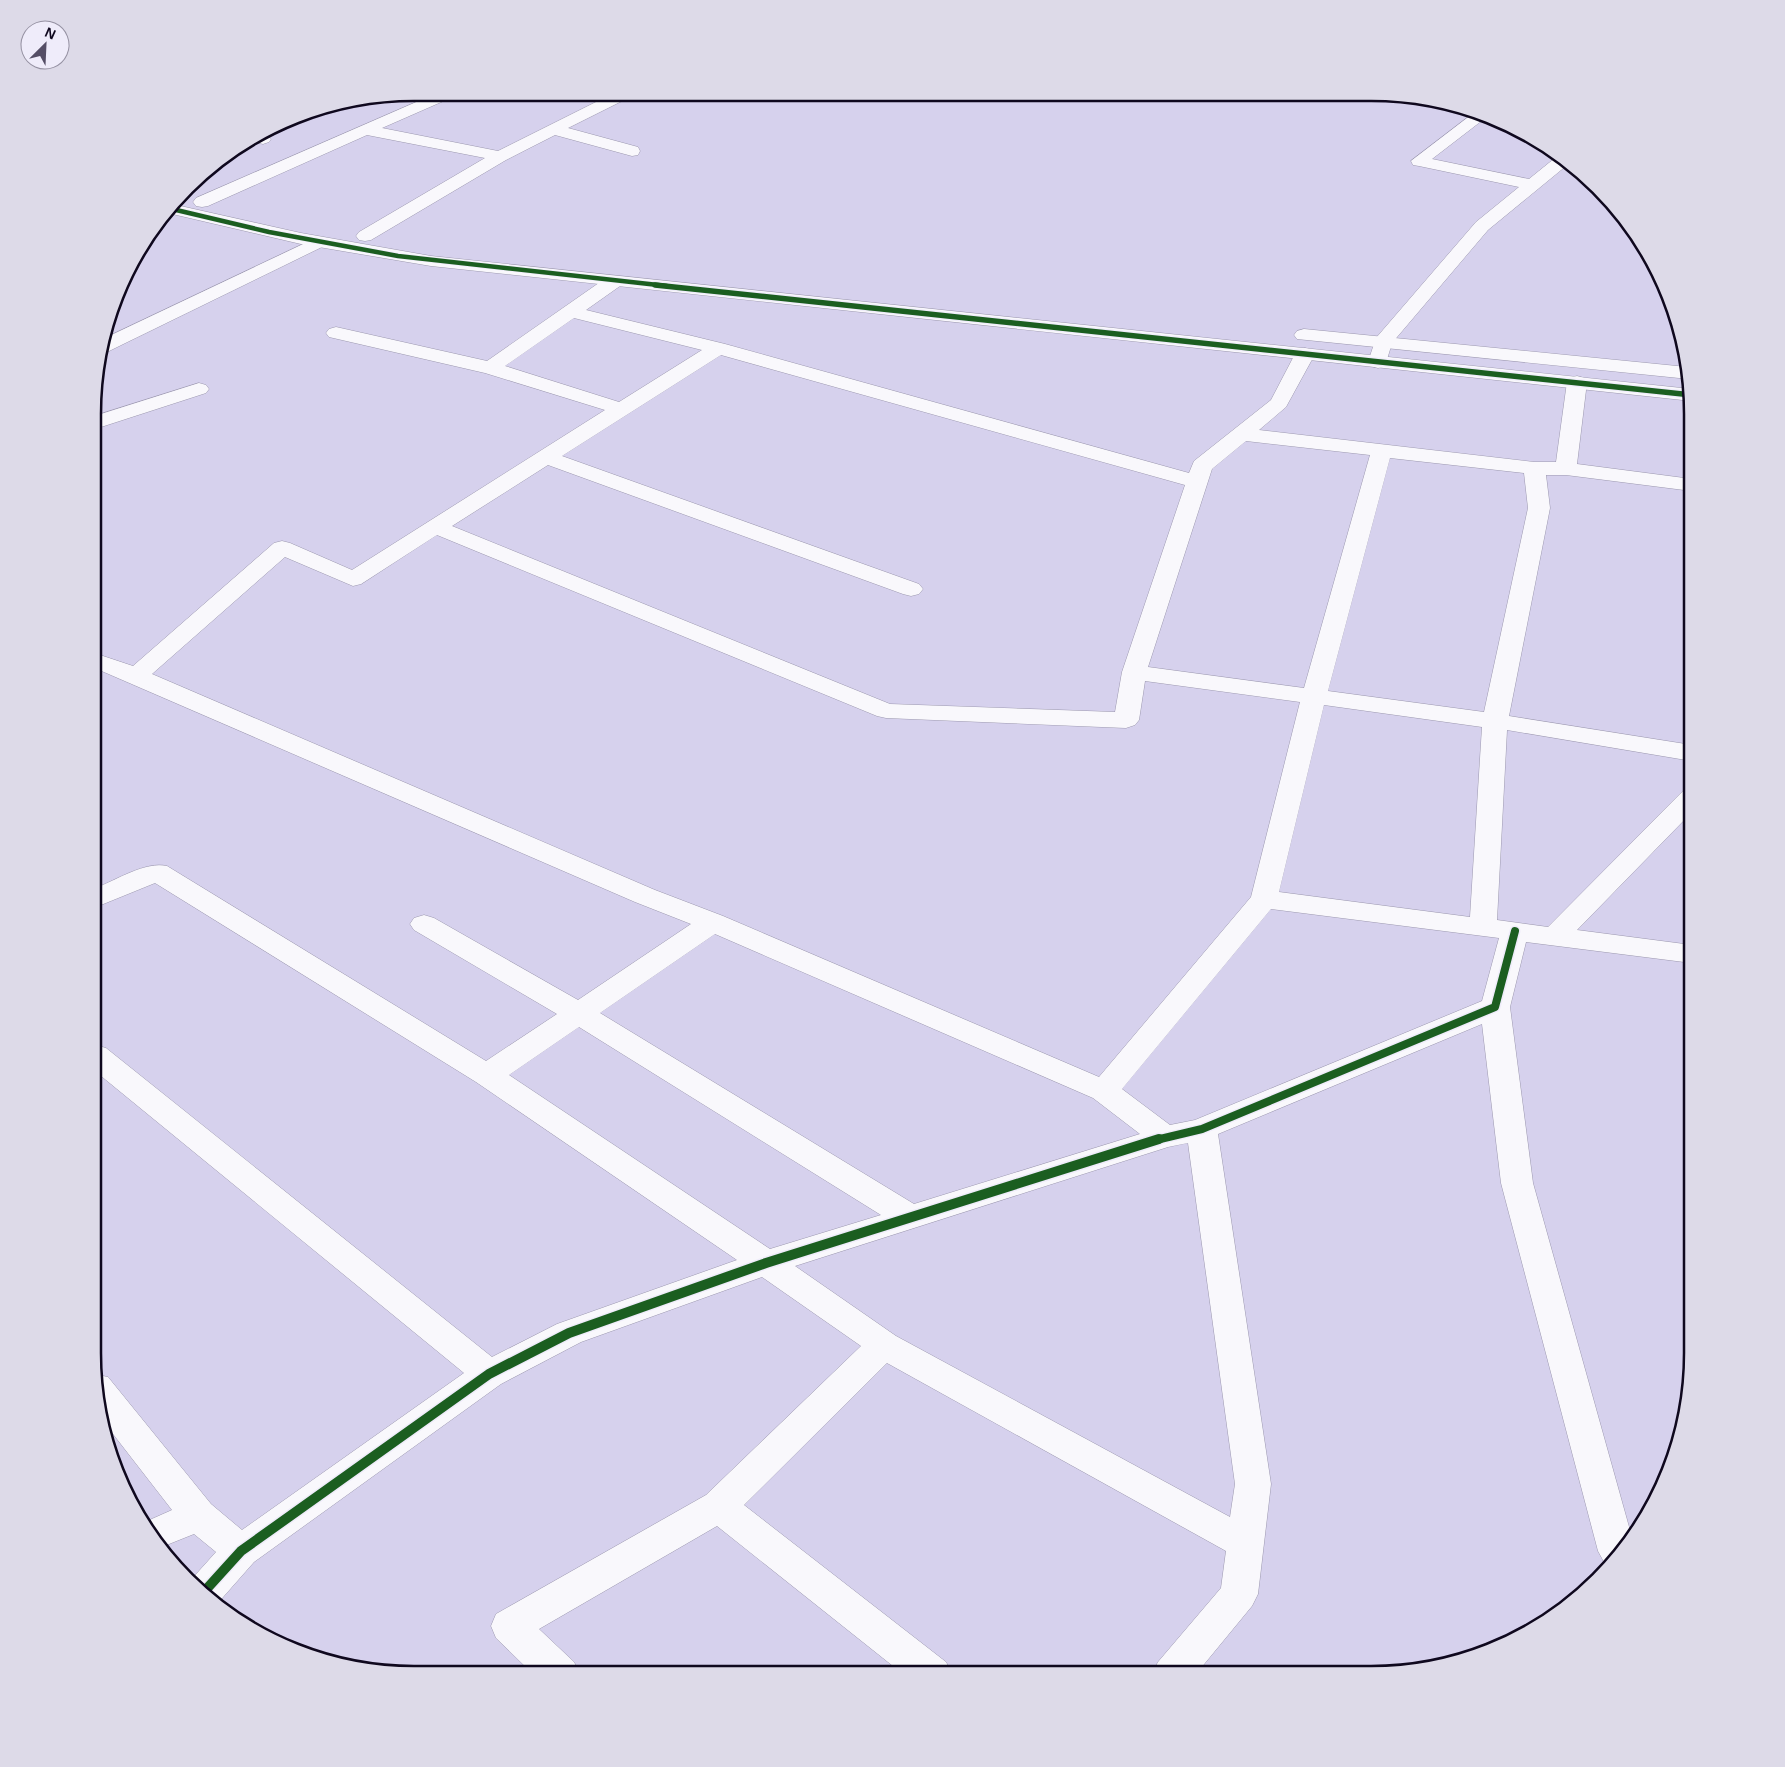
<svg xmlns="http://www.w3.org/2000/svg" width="1785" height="1767" viewBox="0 0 1785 1767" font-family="Helvetica,sans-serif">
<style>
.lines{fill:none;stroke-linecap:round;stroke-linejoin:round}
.street-casing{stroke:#9c98af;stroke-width:1}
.secondary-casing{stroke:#9c98af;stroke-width:1}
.street{fill:#f9f8fc;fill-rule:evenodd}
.secondary{fill:#f9f8fc;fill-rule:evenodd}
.cycleway-far3-casing{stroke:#efecfa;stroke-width:6}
.cycleway-far2-casing{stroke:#efecfa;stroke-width:8}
.cycleway-far1-casing{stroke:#efecfa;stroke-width:11}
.cycleway-casing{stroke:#efecfa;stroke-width:13}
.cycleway-far3{stroke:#1b5e20;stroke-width:4.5}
.cycleway-far2{stroke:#1b5e20;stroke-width:5.5}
.cycleway-far1{stroke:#1b5e20;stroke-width:8}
.cycleway{stroke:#1b5e20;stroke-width:10}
.rim{fill:none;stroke:#0f081e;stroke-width:2.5}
</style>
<rect width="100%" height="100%" fill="#d6d1ed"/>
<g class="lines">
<defs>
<g id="street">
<path d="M437,93H457L455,96L382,128L498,151L614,93H634L632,96L568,128L638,147L640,151L638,155L632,156L555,135L506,160L371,240L365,241L359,240L356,236L359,232L485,158L367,135L208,206L202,207L196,206L193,202L196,198Z"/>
<path d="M1471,115L1484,119L1432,159L1529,179L1555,158H1557L1566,166L1488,230L1392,343L1385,366L1378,368L1371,366L1368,362L1376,338L1476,222L1519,187L1419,166L1413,165L1411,161Z"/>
<path d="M267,135L271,139L269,142L263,144L255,142Z"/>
<path d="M318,237L324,238L327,242L324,246L107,352L99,353L103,339Z"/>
<path d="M613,276L620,278L622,282L620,286L586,310L725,344L1189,473L1194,461L1271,400L1295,354L1298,350L1305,348L1312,350L1315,354L1286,407L1259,430L1534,462H1556L1567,382L1570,378L1577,376L1584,378L1587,382L1577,464L1692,479V491L1566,475H1546L1550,508L1509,716L1692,745V761L1507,730L1497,920L1548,927L1683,791L1692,789V812L1577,930L1692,945V963L1526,942L1510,1007L1533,1183L1631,1534L1606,1563L1604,1562L1598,1551L1501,1183L1482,1024L1218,1134L1271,1484L1258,1594L1252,1606L1196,1674H1152L1158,1662L1221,1588L1226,1551L887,1363L744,1505L946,1662L952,1674H903L717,1526L539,1629L574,1662L580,1674H533L496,1638L491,1626L496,1614L706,1495L861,1346L762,1277L581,1342L501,1384L254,1562L217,1604L202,1595L190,1581L216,1552L194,1534L159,1548L145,1522L172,1510L103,1421L93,1374L108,1377L211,1504L242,1530L464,1373L95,1071V1045L106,1048L492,1357L557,1324L737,1260L476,1082L155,883L96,907V888C116,880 146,861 167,866L486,1061L557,1014L414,930L410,924L414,918L424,915L434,918L578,1000L691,924L635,902L97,669V654L133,666L274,543L282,541L290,543L352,570L605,410L485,373L329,337L326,333L329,329L336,327L487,361L606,278ZM574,318L702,350L619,402L505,366ZM721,355L1185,485L1122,672L1115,712L890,704L452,526L548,465L903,594L911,596L919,594L923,589L919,584L562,456ZM1246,441L1370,455L1304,688L1148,667L1212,469ZM1390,458L1524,473L1528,508L1484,712L1328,691ZM437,535L877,716L886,718L1126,728L1135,725L1139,720L1145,681L1300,702L1251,897L1099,1077L723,916L655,890L152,674L285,557L353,586L361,584ZM1324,705L1482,727L1470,917L1279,892ZM1271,909L1499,938L1482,1001L1195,1120L1170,1125L1122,1089ZM715,934L1093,1098L1140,1134L914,1204L600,1013ZM579,1027L881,1215L770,1249L509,1075ZM1188,1143L1235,1484L1230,1517L896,1336L795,1266L1168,1147Z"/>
<path d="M199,383L206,385L209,389L206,393L98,428V415Z"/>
</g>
<g id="secondary">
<path d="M176,205L301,233L431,256L1691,389L1692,401L431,266L301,244L168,213Z"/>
<path d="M1304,329L1687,367L1689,379L1297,339L1294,335L1297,331Z"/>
</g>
</defs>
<use href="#street" class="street-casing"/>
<use href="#secondary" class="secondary-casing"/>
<use href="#street" class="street"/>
<use href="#secondary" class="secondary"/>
<defs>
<path id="cycleway-far3" d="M172,209L269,232L398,256L667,286"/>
<path id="cycleway-far2" d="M655,285L1692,395"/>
<path id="cycleway-far1" d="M1156,1140L1202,1129L1495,1007L1515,931"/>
<path id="cycleway" d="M202,1594L241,1551L489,1374L569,1333L766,1263L1159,1139"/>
</defs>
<use href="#cycleway-far3" class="cycleway-far3-casing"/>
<use href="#cycleway-far2" class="cycleway-far2-casing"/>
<use href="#cycleway-far1" class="cycleway-far1-casing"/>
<use href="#cycleway" class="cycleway-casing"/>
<use href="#cycleway-far3" class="cycleway-far3"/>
<use href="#cycleway-far2" class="cycleway-far2"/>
<use href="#cycleway-far1" class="cycleway-far1"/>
<use href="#cycleway" class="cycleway"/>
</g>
<path d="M0 0H1785V1767H0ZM414 101H1371A313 313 0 0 1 1684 414V1353A313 313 0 0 1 1371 1666H414A313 313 0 0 1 101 1353V414A313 313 0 0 1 414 101Z" fill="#dddae8" fill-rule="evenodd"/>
<path class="rim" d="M414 101H1371A313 313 0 0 1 1684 414V1353A313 313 0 0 1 1371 1666H414A313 313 0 0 1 101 1353V414A313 313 0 0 1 414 101Z"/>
<g transform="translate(45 45) rotate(24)"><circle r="24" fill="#efecfa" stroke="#9591a2"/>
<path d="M0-4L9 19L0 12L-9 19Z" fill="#554e66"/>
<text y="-8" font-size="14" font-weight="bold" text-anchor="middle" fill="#0f081e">N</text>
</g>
</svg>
